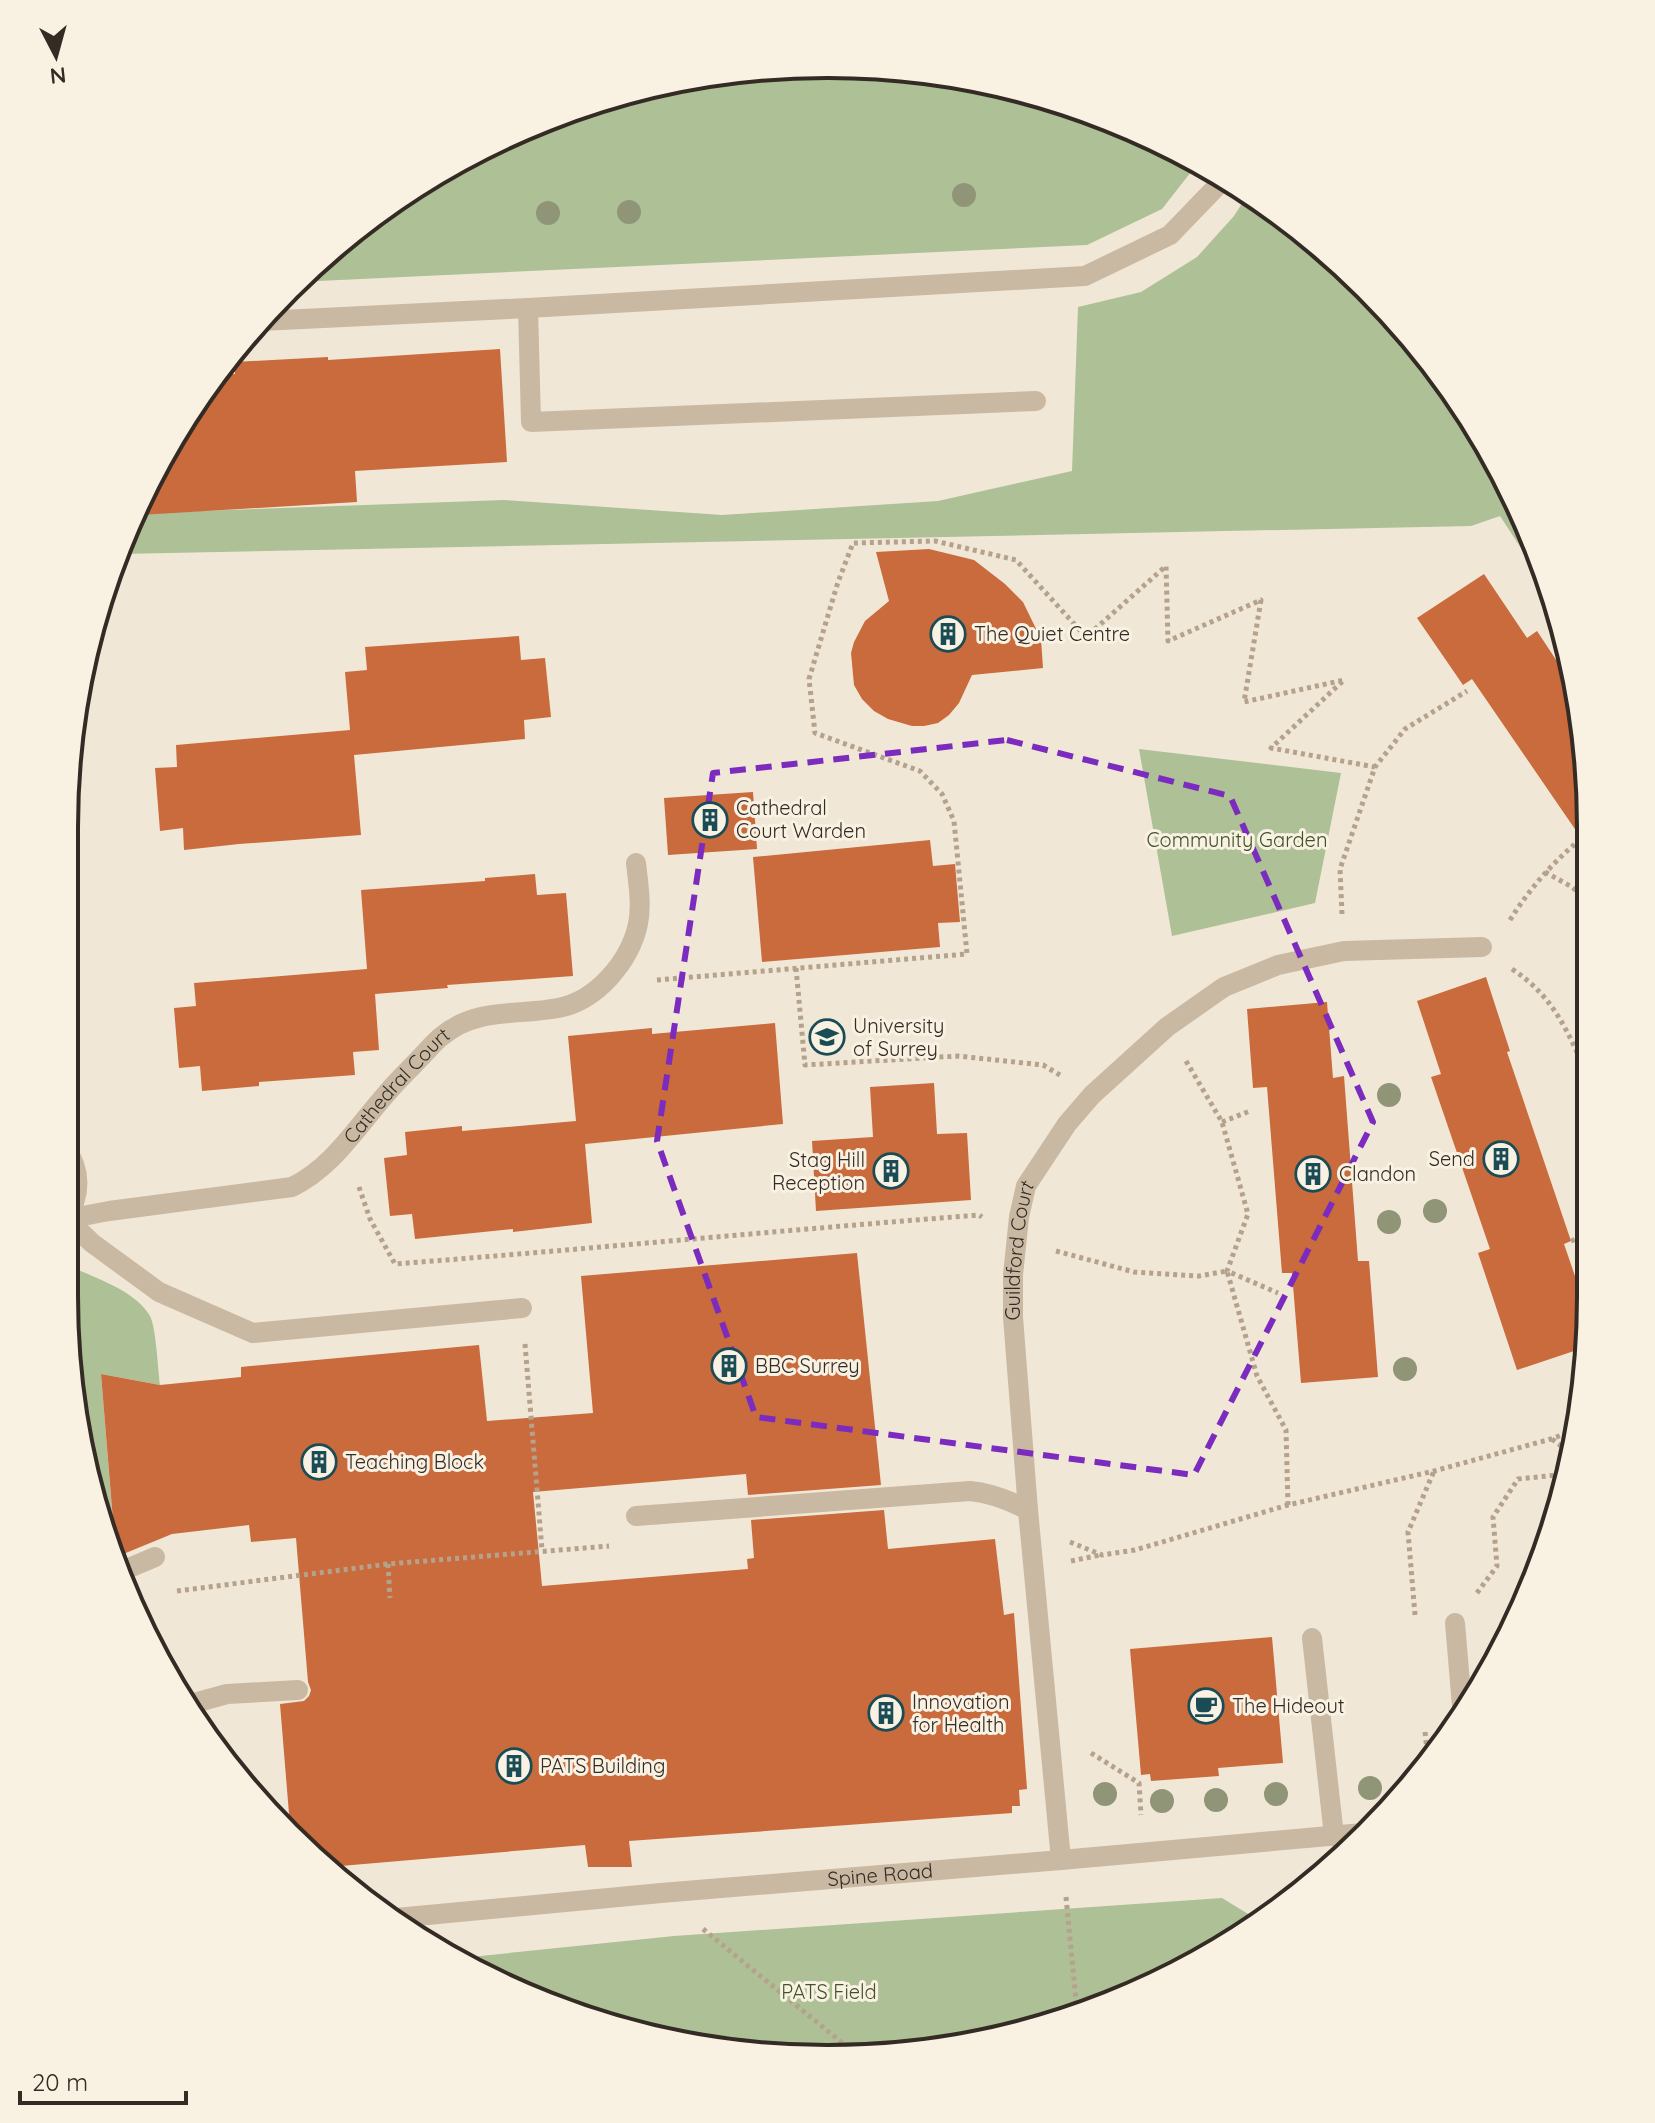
<svg xmlns="http://www.w3.org/2000/svg" width="1655" height="2123" viewBox="0 0 1655 2123" font-family="Quicksand,sans-serif">
<style>
.green{fill:#aec096}
.building{fill:#c96b3c}
.lines{fill:none;stroke-linecap:round;stroke-linejoin:round}
.path{stroke:#b5a28d;stroke-width:5;stroke-dasharray:4 4;stroke-linecap:butt}
.lane{stroke:#c9b8a2;stroke-width:20}
.tree{fill:#8f9576}
.marked{fill:none;stroke:#7b2cbf;stroke-width:6;stroke-dasharray:16 10;stroke-linejoin:round}
.labels{text-anchor:middle;stroke-width:6;stroke-linejoin:round;paint-order:stroke}
.poi-label{font-size:20px;fill:#342b25;stroke:#f9f1e2;text-anchor:start}
.park-label{font-size:20px;fill:#3f5228;stroke:#f9f1e2}
.street-label{font-size:20px;fill:#342b25;stroke:#f9f1e2}
.rim{fill:none;stroke:#342b25;stroke-width:4}
</style>
<rect width="100%" height="100%" fill="#f1e7d6"/>
<g class="green">
<path d="M877,66L1025,90L1165,143L1198,163L1162,209L1087,245L297,282L324,253L445,167L582,105L727,71Z"/>
<path d="M1248,194L1292,222L1401,324L1488,445L1551,583L1553,597L1500,516L1471,526L119,554L141,513L504,500L722,515L938,501L1072,471L1078,307L1141,292L1197,257L1234,216Z"/>
<path d="M1139,749L1341,773L1315,903L1172,936Z"/>
<path d="M76,1269C101,1280 136,1292 150,1316C156,1327 158,1370 160,1385L101,1374L112,1510L106,1533L90,1494L64,1296V1272Z"/>
<path d="M1222,1898L1258,1920V1922L1210,1956L1026,2033L828,2059L630,2033L451,1959L674,1936Z"/>
</g>
<g class="building">
<path d="M500,349L507,462L355,471L357,502L140,515L215,375L235,374V362L328,357V360Z"/>
<path d="M929,549L974,560L1005,584L1023,602L1041,639L1043,668L972,675L959,703L949,715L938,723L924,726H912L888,719L874,711L862,699L854,685L851,653L854,642L865,621L889,601L876,552Z"/>
<path d="M1484,574L1527,638L1537,631L1570,681L1589,777L1590,851L1472,679L1463,685L1417,618Z"/>
<path d="M519,636L521,660L545,658L551,717L524,720L525,739L354,755L361,835L239,844L184,850L183,828L160,831L155,768L177,767L176,745L350,730L345,672L367,670L365,647Z"/>
<path d="M753,792L757,849L668,855L664,798Z"/>
<path d="M930,840L933,866L955,864L960,922L938,923L940,947L762,962L753,857Z"/>
<path d="M535,874L537,895L566,893L573,976L447,985L448,988L375,994L379,1050L353,1052L355,1075L259,1082V1086L202,1091L200,1066L179,1068L174,1008L196,1006L194,983L367,969L361,890L485,881V878Z"/>
<path d="M1486,977L1510,1051L1507,1052L1571,1241L1564,1244L1589,1317L1586,1347L1517,1370L1478,1253L1490,1249L1431,1077L1441,1074L1417,1001Z"/>
<path d="M1327,1002L1333,1078L1344,1076L1358,1261H1369L1378,1377L1301,1383L1292,1273H1282L1267,1087L1253,1088L1247,1009Z"/>
<path d="M775,1023L783,1124L585,1144L592,1223L513,1232V1229L415,1239L412,1214L390,1216L384,1158L407,1155L405,1132L462,1126V1131L576,1121L568,1036L652,1028V1034Z"/>
<path d="M934,1083L937,1134L967,1133L971,1200L816,1211L812,1141L873,1137L870,1087Z"/>
<path d="M857,1253L881,1485L748,1495L746,1474L533,1492L542,1586L748,1569L747,1559L754,1558L751,1520L884,1510L888,1549L995,1539L1004,1615L1014,1613L1027,1789L1019,1790L1020,1806H1012V1813L629,1841L632,1867H588L585,1845L329,1867L291,1838L280,1704L304,1701L309,1696L311,1690L308,1682L296,1538L251,1542L249,1525L172,1534L116,1557L101,1374L160,1385L241,1377V1367L479,1345L487,1421L593,1413L581,1276Z"/>
<path d="M1272,1637L1283,1763L1218,1768L1219,1776L1151,1781L1150,1774L1141,1775L1130,1649Z"/>
</g>
<g class="lines">
<g class="path">
<path d="M1545,872L1572,887L1590,903"/>
<path d="M1342,914L1340,869L1375,767L1405,729L1467,691"/>
<path d="M1510,920C1530,888 1553,862 1582,838"/>
<path d="M796,968L805,1065L958,1056L1043,1065L1060,1075"/>
<path d="M1512,969C1556,998 1569,1035 1590,1081"/>
<path d="M657,980L967,954L954,821L942,794L920,771L815,733L809,679L838,582L853,543L935,541L1016,560L1086,637L1166,566L1168,641L1261,600L1244,702L1344,680L1271,748L1375,767"/>
<path d="M1186,1061L1222,1122L1248,1214L1227,1271L1278,1293"/>
<path d="M1222,1122L1250,1111"/>
<path d="M359,1187L370,1219L395,1264C590,1249 784,1230 979,1215L982,1217"/>
<path d="M1571,1241L1591,1234"/>
<path d="M1056,1251L1134,1272L1199,1276L1227,1271L1257,1376L1286,1430L1288,1505"/>
<path d="M525,1344L542,1550"/>
<path d="M1552,1439L1573,1455"/>
<path d="M1070,1542L1102,1555L1135,1550L1288,1505L1434,1471L1551,1439L1578,1429"/>
<path d="M1071,1561L1100,1555"/>
<path d="M388,1564L390,1598"/>
<path d="M177,1591L388,1564L609,1546"/>
<path d="M1477,1593L1497,1566L1493,1517L1518,1479L1567,1474"/>
<path d="M1415,1615L1408,1532L1434,1471"/>
<path d="M1425,1732L1428,1759"/>
<path d="M1091,1753L1139,1783L1141,1815"/>
<path d="M1066,1897L1077,2011"/>
<path d="M703,1929L857,2055"/>
</g>
<g class="lane">
<path d="M528,308L531,422L1036,401"/>
<path d="M261,321L528,308L1085,276L1170,235L1224,179"/>
<path id="s1" d="M67,1219L109,1211L292,1187C333,1167 357,1127 387,1093C397,1081 409,1070 420,1058C427,1051 434,1042 442,1036C477,1007 517,1016 558,1008C597,1001 630,961 638,924C642,904 638,882 636,863"/>
<path d="M67,1219L92,1243L159,1292L253,1333L522,1308"/>
<path d="M64,1222C82,1196 82,1171 64,1145"/>
<path d="M636,1516L970,1491C991,1493 1009,1500 1028,1510"/>
<path d="M122,1571L155,1557"/>
<path d="M1455,1623L1463,1718"/>
<path d="M1312,1638L1334,1836"/>
<path d="M187,1705L227,1694L298,1690"/>
<path id="s2" d="M1061,1860L1028,1510L1013,1317V1275L1019,1217L1026,1186L1067,1124L1092,1095L1167,1027L1224,987L1278,965L1344,951L1482,947"/>
<path id="s3" d="M396,1918L661,1893L1061,1860L1363,1833"/>
</g>
</g>
<g class="tree">
<circle cx="964" cy="195" r="12"/>
<circle cx="629" cy="212" r="12"/>
<circle cx="548" cy="213" r="12"/>
<circle cx="1389" cy="1095" r="12"/>
<circle cx="1435" cy="1211" r="12"/>
<circle cx="1389" cy="1222" r="12"/>
<circle cx="1405" cy="1369" r="12"/>
<circle cx="1370" cy="1788" r="12"/>
<circle cx="1105" cy="1794" r="12"/>
<circle cx="1276" cy="1794" r="12"/>
<circle cx="1216" cy="1800" r="12"/>
<circle cx="1162" cy="1801" r="12"/>
</g>
<path class="marked" d="M1007,740L1230,796L1373,1122L1194,1475L756,1417L657,1141L713,773Z"/>
<defs>
<symbol id="building-ring" viewBox="-11 -11 22 22"><circle r="9.5" fill="#f9f1e2" stroke="#1a4c56" stroke-width="1.5"/><path d="M-4-6H4V6H1V3H-1V6H-4ZM-2.5-4.3h1.7v1.8h-1.7ZM.8-4.3h1.7v1.8H.8ZM-2.5-1h1.7V.8h-1.7ZM.8-1h1.7V.8H.8Z" fill="#1a4c56"/></symbol>
<symbol id="university-ring" viewBox="-11 -11 22 22"><circle r="9.5" fill="#f9f1e2" stroke="#1a4c56" stroke-width="1.5"/><path d="M0-5L7-2L0 1L-7-2ZM-4 1L0 2.5L4 1V4Q0 6-4 4Z" fill="#1a4c56"/></symbol>
<symbol id="cafe-ring" viewBox="-11 -11 22 22"><circle r="9.5" fill="#f9f1e2" stroke="#1a4c56" stroke-width="1.5"/><path d="M-5.5-4.5H6V0H3Q3 3.5 0 3.5H-2.5Q-5.5 3.5-5.5 0ZM3-3.2v2h1.7v-2ZM-6 4.5H4V6H-6Z" fill="#1a4c56"/></symbol>
</defs>
<g fill-rule="evenodd">
<use href="#building-ring" x="928" y="614" width="40" height="40"/>
<use href="#building-ring" x="690" y="800" width="40" height="40"/>
<use href="#university-ring" x="807" y="1017" width="40" height="40"/>
<use href="#building-ring" x="1481" y="1139" width="40" height="40"/>
<use href="#building-ring" x="871" y="1151" width="40" height="40"/>
<use href="#building-ring" x="1293" y="1154" width="40" height="40"/>
<use href="#building-ring" x="709" y="1346" width="40" height="40"/>
<use href="#building-ring" x="299" y="1442" width="40" height="40"/>
<use href="#cafe-ring" x="1186" y="1686" width="40" height="40"/>
<use href="#building-ring" x="866" y="1693" width="40" height="40"/>
<use href="#building-ring" x="494" y="1746" width="40" height="40"/>
</g>
<g class="labels">
<g class="poi-label">
<text x="974" y="641">The Quiet Centre</text>
<text x="736" y="815">Cathedral<tspan x="736" dy="23">Court Warden</tspan></text>
<text x="853" y="1033">University<tspan x="853" dy="23">of Surrey</tspan></text>
<text x="1475" y="1166" text-anchor="end">Send</text>
<text x="865" y="1167" text-anchor="end">Stag Hill<tspan x="865" dy="23">Reception</tspan></text>
<text x="1339" y="1181">Clandon</text>
<text x="755" y="1373">BBC Surrey</text>
<text x="345" y="1469">Teaching Block</text>
<text x="912" y="1709">Innovation<tspan x="912" dy="23">for Health</tspan></text>
<text x="1232" y="1713">The Hideout</text>
<text x="540" y="1773">PATS Building</text>
</g>
<g class="park-label">
<text x="1237" y="847">Community Garden</text>
<text x="829" y="1999">PATS Field</text>
</g>
<g class="street-label">
<text dy="7" stroke="none"><textPath href="#s1" startOffset="374">Cathedral Court</textPath></text>
<text dy="7" stroke="none"><textPath href="#s2" startOffset="612">Guildford Court</textPath></text>
<text dy="7" stroke="none"><textPath href="#s3" startOffset="486">Spine Road</textPath></text>
</g>
</g>
<path d="M0 0H1655V2123H0ZM827 78H828A749 749 0 0 1 1577 827V1296A749 749 0 0 1 828 2045H827A749 749 0 0 1 78 1296V827A749 749 0 0 1 827 78Z" fill="#f9f1e2" fill-rule="evenodd"/>
<path class="rim" d="M827 78H828A749 749 0 0 1 1577 827V1296A749 749 0 0 1 828 2045H827A749 749 0 0 1 78 1296V827A749 749 0 0 1 827 78Z"/>
<g transform="translate(56 56) rotate(174)" stroke="#f9f1e2" stroke-width="6" paint-order="stroke">
<path d="M0-6L14 30L0 20L-14 30Z" fill="#342b25"/>
<text y="-12" font-size="22" font-weight="bold" text-anchor="middle" fill="#342b25">N</text>
</g>
<path d="M20 2091v12h166v-12" fill="none" stroke="#342b25" stroke-width="4"/>
<text x="32" y="2091" font-size="24" fill="#342b25" stroke="#f9f1e2" stroke-width="6" paint-order="stroke">20 m</text>
</svg>
